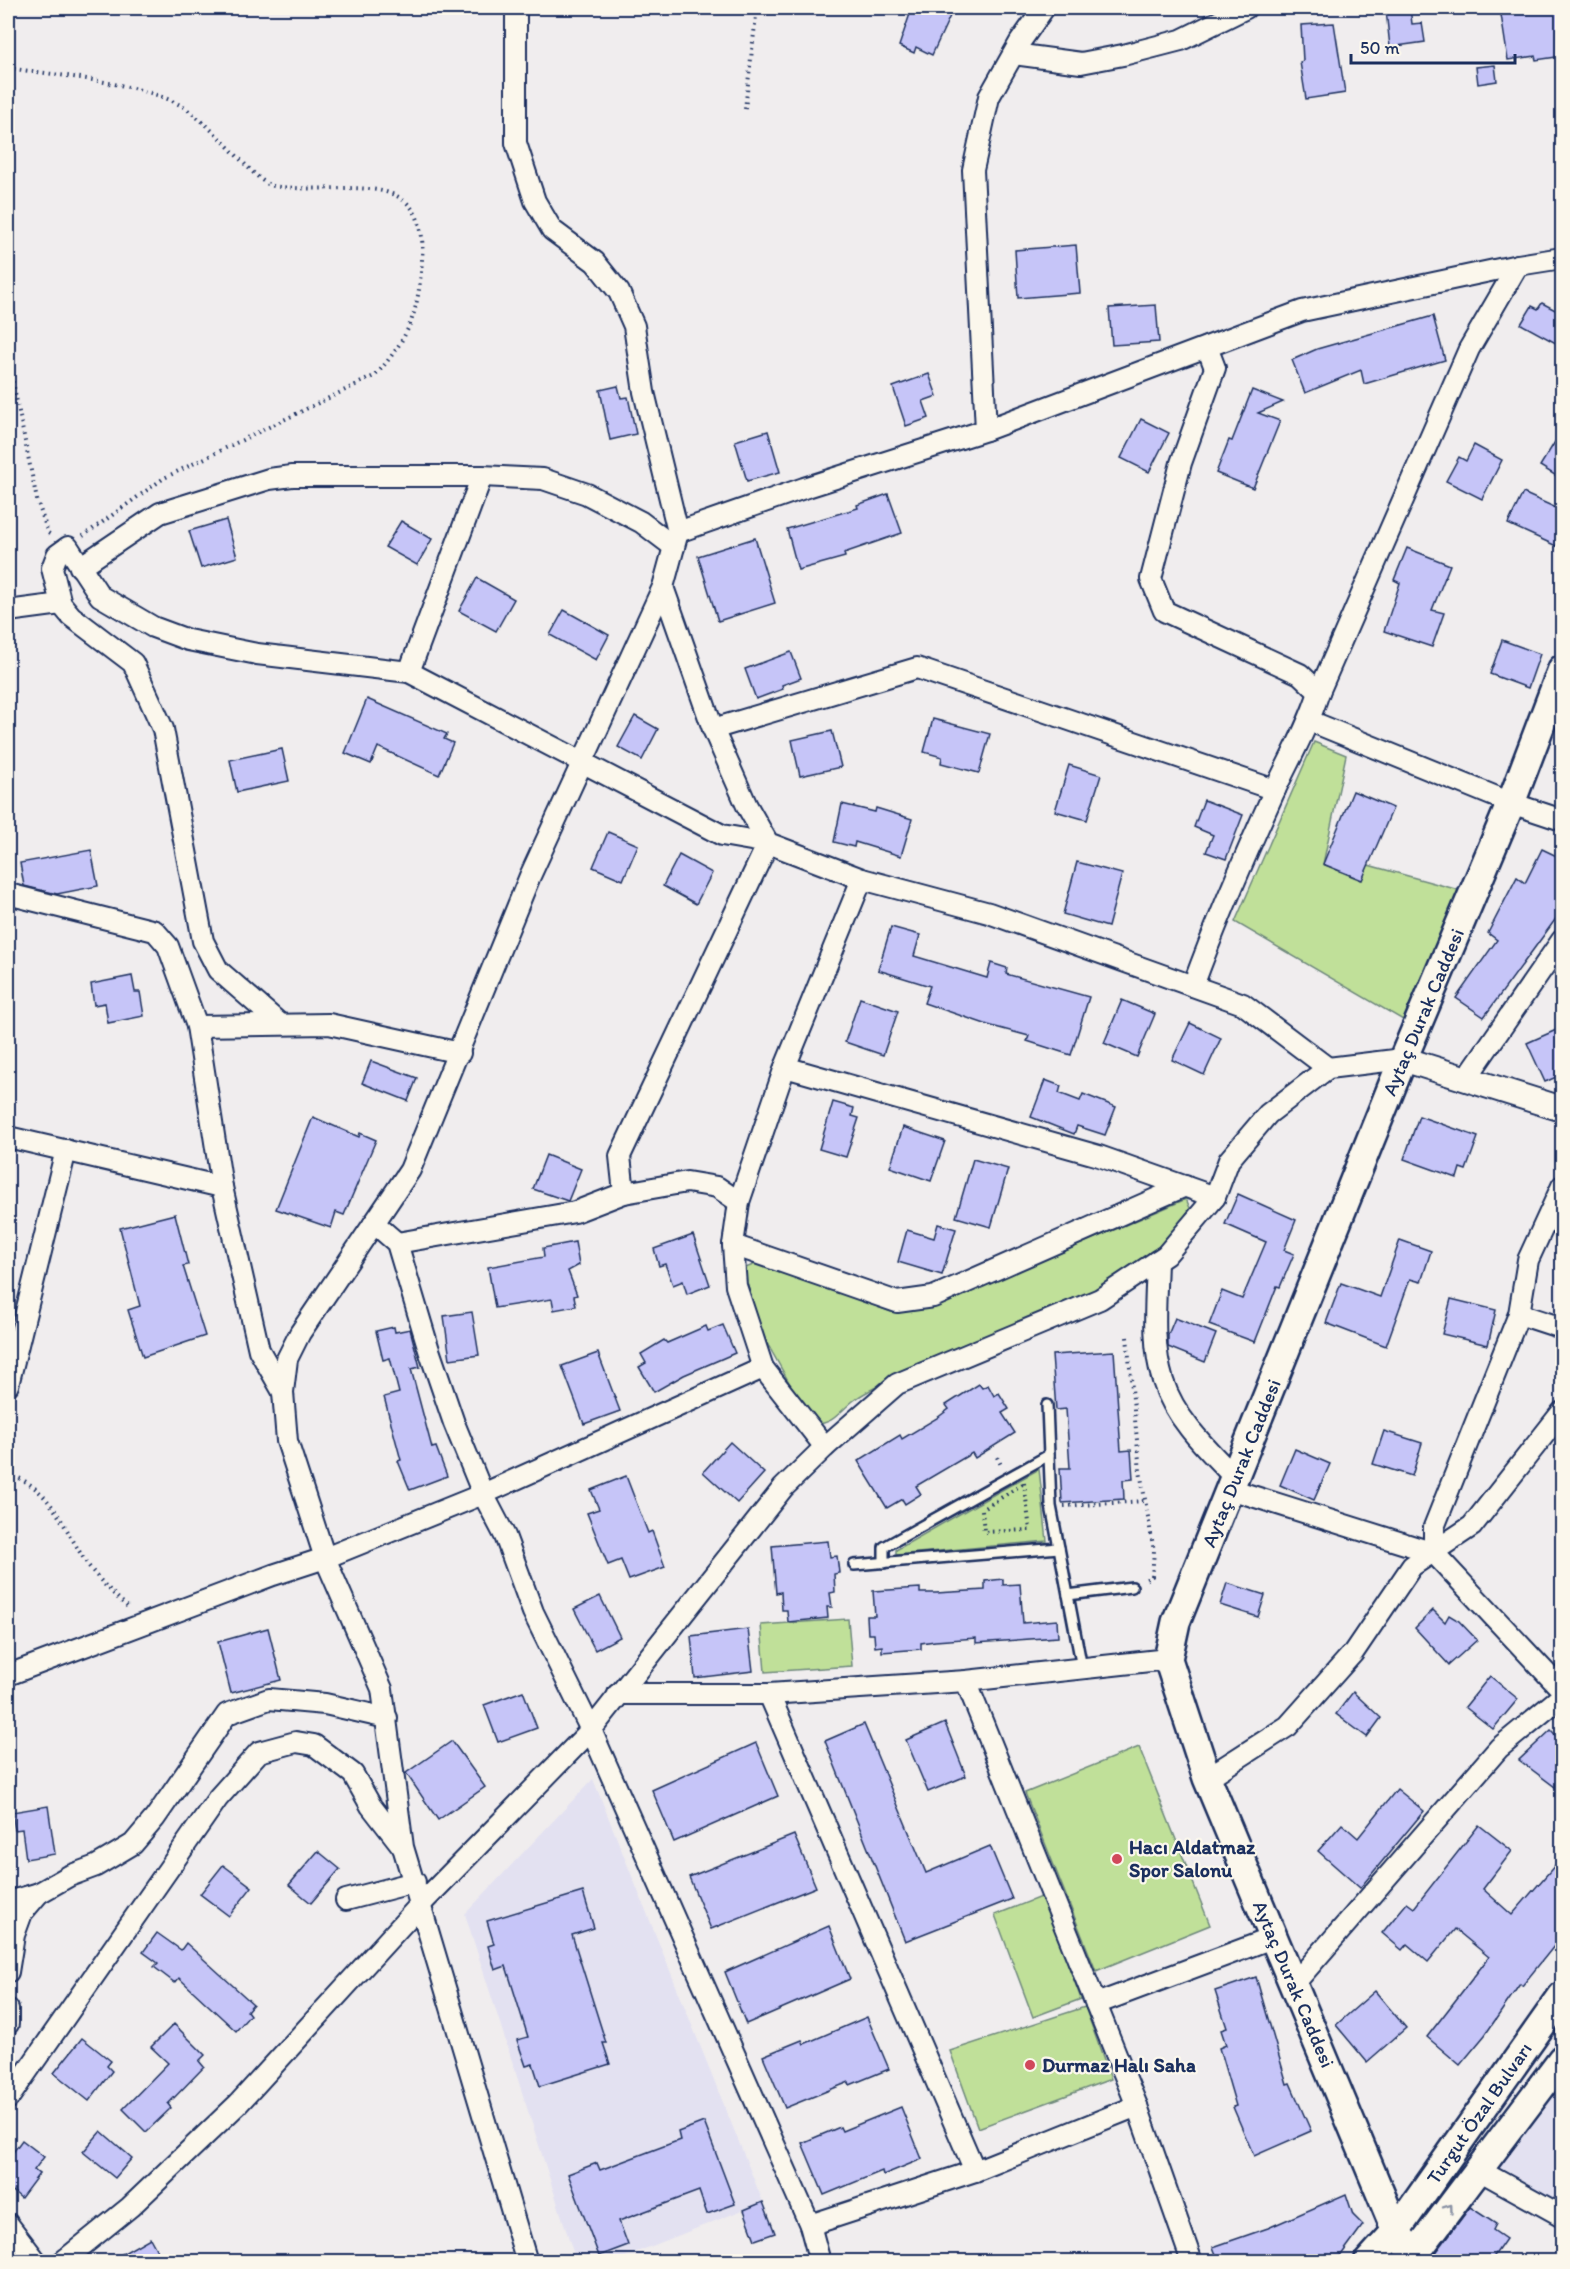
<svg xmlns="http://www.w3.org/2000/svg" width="1570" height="2269" viewBox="0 0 1570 2269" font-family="Itim,sans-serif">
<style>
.built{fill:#e3e1f1}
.green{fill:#c0e099;stroke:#6e887c;stroke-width:1.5}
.building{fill:#c6c5f8;stroke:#1b2f5e;stroke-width:1.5}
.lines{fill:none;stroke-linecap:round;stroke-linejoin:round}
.service-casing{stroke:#1b2f5e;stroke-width:14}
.minor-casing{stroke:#1b2f5e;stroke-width:24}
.tertiary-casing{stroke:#1b2f5e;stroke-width:28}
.secondary-casing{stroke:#1b2f5e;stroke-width:32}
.path{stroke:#1b2f5e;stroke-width:4;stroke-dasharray:1.5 4.5;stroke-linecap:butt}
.service{stroke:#fbf7ec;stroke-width:9}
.minor{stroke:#fbf7ec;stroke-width:20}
.tertiary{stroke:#fbf7ec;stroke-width:24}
.secondary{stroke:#fbf7ec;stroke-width:27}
.oneway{stroke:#8b93a5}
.poi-dot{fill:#d1495b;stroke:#fbf7ec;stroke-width:2}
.labels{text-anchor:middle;stroke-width:4.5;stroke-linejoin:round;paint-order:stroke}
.street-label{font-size:20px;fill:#1b2f5e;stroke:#fbf7ec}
.poi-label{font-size:20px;font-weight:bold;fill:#1b2f5e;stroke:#fbf7ec;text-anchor:start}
</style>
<rect width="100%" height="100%" fill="#f0edee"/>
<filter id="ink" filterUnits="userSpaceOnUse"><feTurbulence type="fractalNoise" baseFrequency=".0167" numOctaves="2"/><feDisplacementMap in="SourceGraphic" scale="12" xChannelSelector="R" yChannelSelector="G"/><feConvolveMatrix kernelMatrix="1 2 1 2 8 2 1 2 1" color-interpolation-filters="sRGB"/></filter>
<g filter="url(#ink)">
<g class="built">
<path d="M593,1779L763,2202L614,2261H576L465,1914Z"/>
<path d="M1562,2083V2203L1494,2164Z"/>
</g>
<g class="green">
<path d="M1314,742L1346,755L1323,864L1361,880L1368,865L1459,890L1403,1020L1235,922Z"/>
<path d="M1186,1199L1190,1208C1139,1298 983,1336 893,1379C880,1385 864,1392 853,1401C839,1412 834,1424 815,1424L808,1416L758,1327L741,1270L760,1262L891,1312L910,1311L1046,1259Z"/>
<path d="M1039,1469L1047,1541L896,1555V1550Z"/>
<path d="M848,1619L852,1666L765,1672L761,1625Z"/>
<path d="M1139,1747L1210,1925L1096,1971L1025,1793Z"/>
<path d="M1043,1896L1081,1999L1033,2017L995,1915Z"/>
<path d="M1085,2007L1111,2079L978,2128L950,2051Z"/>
</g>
<g class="building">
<path d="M912,8H932L950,16L932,55L916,47L914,53L899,46Z"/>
<path d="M1410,8L1412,24L1422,23L1425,42L1390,47L1386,10Z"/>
<path d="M1500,8H1558L1563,56L1536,60L1535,56L1508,60Z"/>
<path d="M1334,23L1345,93L1306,99L1300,62L1303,61L1301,25Z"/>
<path d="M1495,65L1497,81L1478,84L1476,67Z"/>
<path d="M1076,245L1080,293L1018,298L1015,250Z"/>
<path d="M1542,303L1563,314V347L1521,324L1532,306L1538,309Z"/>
<path d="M1156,305L1159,342L1112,345L1109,308Z"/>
<path d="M1433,316L1445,360L1364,384L1361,370L1305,393L1292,360L1317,349Z"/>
<path d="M929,374L937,396L923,401L929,418L906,426L893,387Z"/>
<path d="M618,386L621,398L628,397L636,434L610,440L600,390Z"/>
<path d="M1252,390L1283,402L1258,413L1280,421L1253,488L1216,473L1229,440L1232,441Z"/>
<path d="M1141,419L1169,433L1149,472L1121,458Z"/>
<path d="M1563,429V480L1540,466Z"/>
<path d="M768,431L780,472L747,481L735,441Z"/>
<path d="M1474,445L1502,460L1482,499L1446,481L1459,457L1466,461Z"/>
<path d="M1523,493L1563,511V549L1508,524Z"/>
<path d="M888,494L902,533L844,553L845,557L798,570L787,529L858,508L857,505Z"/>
<path d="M226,520L237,557L201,568L189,531Z"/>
<path d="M401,521L432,539L417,565L385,547Z"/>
<path d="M755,538L775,603L718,621L698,556Z"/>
<path d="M1407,548L1450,565L1432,610L1444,613L1432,647L1384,631L1400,583L1394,580Z"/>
<path d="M477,578L514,599L496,631L459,611Z"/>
<path d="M564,610L609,635L596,660L550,635Z"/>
<path d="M1502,640L1540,654L1528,688L1490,674Z"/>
<path d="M791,652L801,678L782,685L783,689L756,699L745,669Z"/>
<path d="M367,699L447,734L444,739L453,743L439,775L378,747L371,764L345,753Z"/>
<path d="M635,716L658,729L642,760L618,747Z"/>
<path d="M933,719L990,734L979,773L941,763L942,757L924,752Z"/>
<path d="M832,731L841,767L800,776L792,740Z"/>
<path d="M282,749L289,781L237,792L230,760Z"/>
<path d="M1069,765L1101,775L1087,820L1055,811Z"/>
<path d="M1353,791L1393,808L1362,880L1323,864Z"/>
<path d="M1204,800L1243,815L1226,859L1206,852L1213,835L1194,827Z"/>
<path d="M842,804L875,812L876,808L912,819L901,856L855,842L854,847L834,842Z"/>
<path d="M608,832L638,845L623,880L593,867Z"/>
<path d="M1542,849L1563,859V909L1484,1017L1456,998L1497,940L1488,933L1517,877L1525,883Z"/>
<path d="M91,850L98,886L57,894L24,886L20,863Z"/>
<path d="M679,855L712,873L696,904L663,886Z"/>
<path d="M1077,862L1122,874L1108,927L1063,914Z"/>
<path d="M891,927L920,935L914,956L987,978L991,963L1007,968L1006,974L1089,997L1071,1055L1027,1041L1029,1036L988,1025L924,1003L930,986L878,970Z"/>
<path d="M132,976L135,992H140L144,1016L108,1023L105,1003L94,1005L91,984Z"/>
<path d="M860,998L898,1011L883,1055L845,1042Z"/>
<path d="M1122,1000L1155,1014L1137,1057L1104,1043Z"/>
<path d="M1190,1023L1221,1038L1204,1075L1172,1060Z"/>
<path d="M1563,1027V1074L1545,1082L1527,1043Z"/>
<path d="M371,1061L417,1078L408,1101L362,1083Z"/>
<path d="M1045,1080L1061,1086L1059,1093L1080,1101L1083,1094L1116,1107L1105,1135L1077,1126L1074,1134L1031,1117Z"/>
<path d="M833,1102L854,1108L852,1116L859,1118L846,1157L819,1149Z"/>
<path d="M1419,1116L1478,1137L1466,1170L1460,1168L1457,1178L1404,1159Z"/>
<path d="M313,1117L359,1137L360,1133L376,1140L344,1215L336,1212L331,1228L276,1209Z"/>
<path d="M903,1127L945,1141L931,1181L890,1167Z"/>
<path d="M546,1155L581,1169L568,1201L533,1189Z"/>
<path d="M973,1159L1008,1169L991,1227L956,1217Z"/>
<path d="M1238,1194L1296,1220L1284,1250L1294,1254L1280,1287L1277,1286L1255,1342L1209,1325L1222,1291L1242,1299L1266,1242L1225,1224Z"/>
<path d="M175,1214L188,1265L183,1266L205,1336L143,1357L128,1310L140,1306L120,1228Z"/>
<path d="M938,1224L956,1229L942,1275L898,1262L907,1230L934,1238Z"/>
<path d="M693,1235L710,1285L687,1294L683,1281L673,1285L665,1264L659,1266L654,1249Z"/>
<path d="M1400,1240L1431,1251L1421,1282L1410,1279L1386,1346L1326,1323L1341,1283L1380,1297Z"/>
<path d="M575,1242L579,1265L568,1271L577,1295L574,1296L576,1306L554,1310L552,1299L495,1308L488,1267L544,1257L543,1248Z"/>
<path d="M1451,1299L1496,1310L1488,1345L1442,1334Z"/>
<path d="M472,1312L479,1355L450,1359L444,1316Z"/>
<path d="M1175,1318L1216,1334L1205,1362L1168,1347V1335Z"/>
<path d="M723,1325L735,1353L684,1375L654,1392L639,1367L646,1363L641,1354L664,1340L667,1343L706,1326L708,1331Z"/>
<path d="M394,1327L395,1332L410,1329L420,1367L411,1369L432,1448L436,1447L447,1476L410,1490L398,1461L401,1460L384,1397L399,1393L390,1358L383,1360L376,1331Z"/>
<path d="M1114,1351L1121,1451L1131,1450L1133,1479L1123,1480L1124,1499L1062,1503L1060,1468H1070L1066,1409L1056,1410L1052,1355Z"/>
<path d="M598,1353L620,1411L584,1424L562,1366Z"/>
<path d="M979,1384L982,1388L988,1385L994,1396L999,1393L1009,1409L1002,1413L1015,1433L975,1458L972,1453L916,1486L921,1494L905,1504L902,1499L887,1508L858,1461L900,1435L902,1439L937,1418L949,1409L946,1405Z"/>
<path d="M1384,1431L1422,1443L1412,1476L1373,1464Z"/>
<path d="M730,1442L764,1473L737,1503L703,1472Z"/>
<path d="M1295,1449L1330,1464L1314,1500L1280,1485Z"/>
<path d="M626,1476L648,1533L652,1531L665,1567L629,1580L621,1560L608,1565L587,1513L599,1509L591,1490Z"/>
<path d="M828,1541L830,1557L837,1556L839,1573L834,1574L835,1592L830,1593L832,1607H827L828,1618L788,1622L787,1610H782L781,1592L776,1593L772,1546Z"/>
<path d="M1003,1579V1585L1020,1584L1023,1623L1057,1620L1058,1637L976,1643V1638L935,1641L921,1643V1649L882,1652V1646L875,1647L874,1634H868L867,1616H875L873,1591L920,1588V1593H936L985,1590V1581Z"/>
<path d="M1227,1583L1265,1595L1258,1617L1220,1605Z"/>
<path d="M600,1596L620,1637L595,1650L574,1609Z"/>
<path d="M1433,1610L1445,1622L1449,1615L1459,1621L1477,1640L1449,1665L1415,1628Z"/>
<path d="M268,1628L281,1680L231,1693L218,1642Z"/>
<path d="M748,1629L753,1671L695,1678L691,1636Z"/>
<path d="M1490,1676L1518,1699L1493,1729L1465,1707Z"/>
<path d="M523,1691L537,1728L498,1742L484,1705Z"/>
<path d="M1353,1692L1381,1718L1367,1737L1336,1714Z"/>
<path d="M945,1723L966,1776L928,1792L906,1740Z"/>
<path d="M864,1724L926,1873L990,1846L1012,1899L905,1941L825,1741Z"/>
<path d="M1551,1730L1563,1743V1793L1519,1760Z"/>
<path d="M452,1741L485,1787L438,1820L406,1773Z"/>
<path d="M756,1743L778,1796L674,1842L652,1790Z"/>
<path d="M1397,1789L1424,1811L1360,1888L1318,1851L1342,1824L1358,1838Z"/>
<path d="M48,1806L55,1854L26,1859L22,1829L15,1830L12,1812Z"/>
<path d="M1479,1825L1512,1851L1483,1889L1512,1915L1563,1856V1935L1522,1986L1520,1984L1485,2035L1460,2065L1427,2037L1489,1957L1455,1929L1428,1962L1407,1944L1402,1950L1382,1933L1407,1903L1414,1908Z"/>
<path d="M794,1835L816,1887L711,1929L689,1877Z"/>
<path d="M318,1851L340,1869L311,1903L289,1885Z"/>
<path d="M223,1865L252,1887L229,1916L200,1894Z"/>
<path d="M583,1892L594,1928L572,1935L606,2043H603L610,2064L540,2086L533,2064L526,2066L517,2040L528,2037L506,1966L495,1970L488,1946L494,1944L487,1921Z"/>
<path d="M829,1926L850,1979L746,2024L725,1972Z"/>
<path d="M157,1933L181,1950L186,1943L253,2004L247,2011L250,2015L236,2031L179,1978L175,1983L154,1967L158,1963L143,1952Z"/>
<path d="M1256,1977L1287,2084L1290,2083L1311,2131L1254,2156L1233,2107L1236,2106L1219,2048L1226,2045L1221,2030L1227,2028L1215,1991Z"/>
<path d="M1375,1991L1406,2028L1367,2062L1336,2025Z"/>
<path d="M867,2017L889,2069L850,2085L849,2082L785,2108L763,2056L802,2040L804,2044Z"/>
<path d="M174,2024L205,2055L199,2061L204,2067L168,2104L171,2108L146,2132L123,2109L168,2063L151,2047Z"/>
<path d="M82,2038L111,2061L107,2066L112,2071L89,2101L54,2073Z"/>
<path d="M901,2107L922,2159L883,2175L882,2171L824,2195L802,2143L840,2127L842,2131Z"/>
<path d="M704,2122L735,2204L707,2214L699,2191L619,2221L628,2245L599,2256L568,2174L597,2163L600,2170L680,2140L678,2132Z"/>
<path d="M101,2131L132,2158L115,2178L83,2152Z"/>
<path d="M22,2140L44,2157L34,2170L39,2174L21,2198L8,2187V2159Z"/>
<path d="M1346,2194L1353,2215L1363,2225L1336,2262H1219L1213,2247L1268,2228Z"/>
<path d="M763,2202L775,2233L755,2240L744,2210Z"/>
<path d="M1470,2207L1496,2224L1493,2230L1506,2239L1490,2262H1429Z"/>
<path d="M150,2238L163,2262H108Z"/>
</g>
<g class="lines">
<defs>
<g id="service">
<path d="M1047,1405L1051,1506L1082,1668"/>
<path d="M884,1563V1547L1049,1455"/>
<path d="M854,1565L1059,1548"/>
<path d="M1068,1595L1132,1587"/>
</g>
<g id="minor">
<path d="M516,8V143L535,201L552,230L595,262L619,292L634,326L644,392L678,532"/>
<path d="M1014,54L1081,63L1123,55L1181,40L1246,8"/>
<path d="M1207,347L1215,368L1181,463L1151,579L1164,611L1300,674L1319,692"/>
<path d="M986,430L973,170L989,97L1020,42L1044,8"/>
<path d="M80,567L160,513L269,479L292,476H482L543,479L587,494L641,522L674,547"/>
<path d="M663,587L713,729L747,806L768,843L862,879L989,913L1243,1004L1328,1068"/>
<path d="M8,611L61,604"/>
<path d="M409,672L482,476"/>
<path d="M1310,721L1511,803L1562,820"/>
<path d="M713,729L917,668L1275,790"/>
<path d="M8,894L155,931L168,946L197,1026L222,1187L259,1350L283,1392"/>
<path d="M1193,986C1217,920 1245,856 1274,792C1290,758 1308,727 1319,692L1469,349L1518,265"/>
<path d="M280,1024L218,970L203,941L163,729L133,663L71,616L61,604L52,568L57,555L68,547L100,596L153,627L188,640L257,654L409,672L722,835L768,843L620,1156L624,1193"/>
<path d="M197,1026L329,1024L460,1053"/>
<path d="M785,1067L1099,1156L1215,1197"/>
<path d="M1466,1079L1562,940"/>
<path d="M8,1137L222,1187"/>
<path d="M374,1223L397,1243L429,1350L454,1423L483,1494L505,1536L533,1612L591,1730L810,2225L820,2262"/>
<path d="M397,1243L575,1212L624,1193L687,1182L717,1187L739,1202"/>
<path d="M733,1245L897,1302L933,1297L1185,1186"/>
<path d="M1157,1261C1156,1300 1151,1343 1163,1381C1175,1419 1208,1450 1235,1478"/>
<path d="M1519,1314L1562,1328"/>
<path d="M8,1385L66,1150"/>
<path d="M825,1447L763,1368L736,1286L733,1245L739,1202L785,1067L862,879"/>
<path d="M1230,1489L1434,1553L1562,1690"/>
<path d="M1434,1553V1527L1519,1314L1528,1260L1562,1186"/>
<path d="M8,1675L273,1575L325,1558L483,1494L763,1368"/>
<path d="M966,1681L1137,2106L1192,2262"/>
<path d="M618,1694H769L966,1681L1168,1659"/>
<path d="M769,1694L975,2171"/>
<path d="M1207,1778L1288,1726L1353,1653L1412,1566L1472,1526L1562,1412"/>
<path d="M346,1900L415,1882"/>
<path d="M8,1902L39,1893"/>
<path d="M8,1972L14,1935L22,1913L39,1893L69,1876L96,1866L133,1844L155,1818L227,1714L269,1699L325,1704L387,1718"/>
<path d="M1294,1984L1499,1748L1562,1696"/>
<path d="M1096,2004L1275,1937"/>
<path d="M8,2009V2024"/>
<path d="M8,2099L218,1798L259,1752L296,1742L314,1745L353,1774L371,1806L402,1846"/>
<path d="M1477,2169L1562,2216"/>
<path d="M8,2224L37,2262"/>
<path d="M810,2225L975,2171L1137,2106"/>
<path d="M62,2262L130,2207L238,2104L419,1906L591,1730L783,1488L825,1447L897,1384L1100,1299L1166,1255L1215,1197L1229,1160L1268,1114L1328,1068L1403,1059"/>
<path d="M527,2262L403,1847L382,1689L325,1558L287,1441L283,1392L287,1359L300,1333L410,1170L530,876L663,587L678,532L804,488L986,430L1302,311L1518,265L1562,258"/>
</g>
<path id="tertiary" d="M1403,1059L1562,1109"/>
<g id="secondary">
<path d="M1414,2255L1396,2231L1207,1778L1168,1659L1176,1622L1403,1059L1511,803L1562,669"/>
<path d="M1368,2262L1396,2231L1562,1996"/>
<path d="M1409,2262L1562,2059"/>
</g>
</defs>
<use href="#service" class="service-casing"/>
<use href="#minor" class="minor-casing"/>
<use href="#tertiary" class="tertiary-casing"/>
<use href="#secondary" class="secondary-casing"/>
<g class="path">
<path d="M8,68C54,75 151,83 188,110C206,124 222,140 238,157C246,165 258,179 268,184C276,188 287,187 295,188C355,192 429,169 422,260C418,314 411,334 376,375L164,478L83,536"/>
<path d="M745,109L757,8"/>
<path d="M8,358L37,500L48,533L53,536"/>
<path d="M1127,1337L1140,1471L1154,1551L1152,1576L1143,1581"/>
<path d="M997,1457L1001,1465"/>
<path d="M8,1474C52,1487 64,1530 88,1565C100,1581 115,1596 130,1609"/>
<path d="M1024,1483L1030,1530L984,1532L982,1510Z"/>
<path d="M1064,1506L1145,1501"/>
</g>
<use href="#service" class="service"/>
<use href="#minor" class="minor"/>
<use href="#tertiary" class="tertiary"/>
<use href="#secondary" class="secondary"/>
</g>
<defs><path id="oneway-chevron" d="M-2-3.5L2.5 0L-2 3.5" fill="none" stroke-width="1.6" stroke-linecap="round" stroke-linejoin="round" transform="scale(1.5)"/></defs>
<use class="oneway" href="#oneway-chevron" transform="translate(1449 2208) rotate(-54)"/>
</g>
<g class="poi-dot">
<circle cx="1117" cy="1859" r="6"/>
<circle cx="1030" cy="2065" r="6"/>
</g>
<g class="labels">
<g class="street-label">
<text transform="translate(1423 1012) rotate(-67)" y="7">Aytaç Durak Caddesi</text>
<text transform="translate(1241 1463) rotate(-68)" y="7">Aytaç Durak Caddesi</text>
<text transform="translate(1294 1984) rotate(67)" y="7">Aytaç Durak Caddesi</text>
<text transform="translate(1479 2113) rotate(-55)" y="7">Turgut Özal Bulvarı</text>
</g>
<g class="poi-label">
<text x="1129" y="1854">Hacı Aldatmaz<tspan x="1129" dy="23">Spor Salonu</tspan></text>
<text x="1042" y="2072">Durmaz Halı Saha</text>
</g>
</g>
<rect width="1570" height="2269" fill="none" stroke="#fbf7ec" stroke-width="30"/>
<rect x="15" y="15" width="1540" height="2239" fill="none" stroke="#1b2f5e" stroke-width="2" filter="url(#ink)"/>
<path d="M1351 54v9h164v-9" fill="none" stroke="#1b2f5e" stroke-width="3"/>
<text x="1360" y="54" font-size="18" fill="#1b2f5e" stroke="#fbf7ec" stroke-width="4.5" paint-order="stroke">50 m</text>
</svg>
